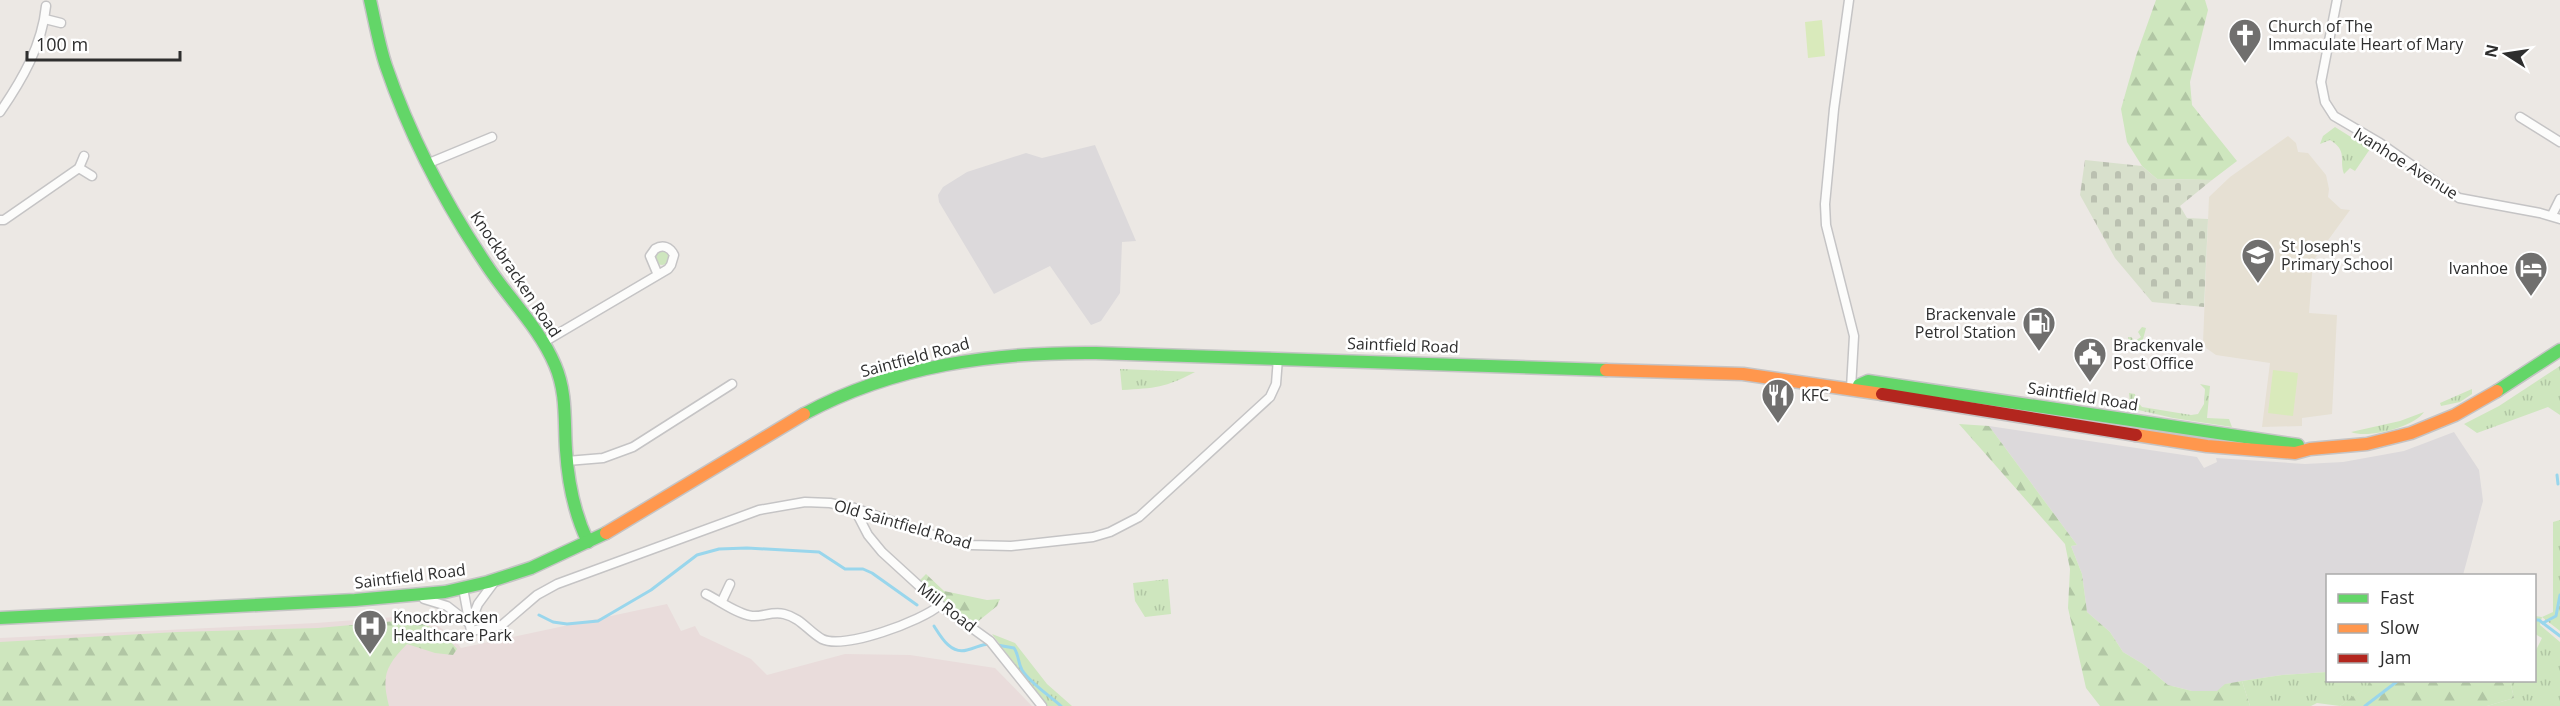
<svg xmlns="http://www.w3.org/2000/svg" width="2560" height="706" viewBox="0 0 2560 706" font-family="'Open Sans',sans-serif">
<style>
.industrial{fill:#dcd9db}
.education{fill:#e6e0d3}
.medical{fill:#e9dcdb}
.grass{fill:url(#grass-tufts)}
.forest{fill:url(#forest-firs)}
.cemetery{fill:url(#cemetery-stones)}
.pitch{fill:#d9eabb}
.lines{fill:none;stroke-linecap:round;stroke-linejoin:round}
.stream{stroke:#99d6ec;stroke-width:3}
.street-casing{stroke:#c5c4c5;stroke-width:11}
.fast-casing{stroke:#c5c4c5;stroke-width:15}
.slow-casing{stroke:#c5c4c5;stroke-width:15}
.jam-casing{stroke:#c5c4c5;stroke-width:15}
.street{stroke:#fcfcfb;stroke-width:8}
.fast{stroke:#63d668;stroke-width:12}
.slow{stroke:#ff974d;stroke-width:12}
.jam{stroke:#b3261e;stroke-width:12}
.labels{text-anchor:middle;stroke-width:5;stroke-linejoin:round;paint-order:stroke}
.poi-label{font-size:16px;fill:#2e2e2e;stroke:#fff;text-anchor:start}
.street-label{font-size:16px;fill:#2e2e2e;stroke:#fff}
</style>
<defs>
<pattern id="grass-tufts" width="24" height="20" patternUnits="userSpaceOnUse" patternTransform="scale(1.5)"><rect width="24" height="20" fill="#cee6be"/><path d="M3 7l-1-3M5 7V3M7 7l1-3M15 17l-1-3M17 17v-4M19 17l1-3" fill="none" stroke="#b1c6a4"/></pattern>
<pattern id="forest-firs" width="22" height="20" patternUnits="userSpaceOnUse" patternTransform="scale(1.5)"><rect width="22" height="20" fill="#cee6be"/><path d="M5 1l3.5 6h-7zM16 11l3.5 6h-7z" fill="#b1c6a4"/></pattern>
<pattern id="cemetery-stones" width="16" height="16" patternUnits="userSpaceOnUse" patternTransform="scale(1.5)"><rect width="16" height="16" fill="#d8e0cc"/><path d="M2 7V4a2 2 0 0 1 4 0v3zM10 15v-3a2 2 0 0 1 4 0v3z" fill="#bac0b0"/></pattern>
</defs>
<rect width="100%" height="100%" fill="#ece8e4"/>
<g class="industrial">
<path d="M1095,145L1136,241L1122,242L1120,293L1101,321L1091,325L1050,266L994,294L939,202L938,195L943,187L967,172L1026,153L1042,158Z"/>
<path d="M1989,426L2197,457L2204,468L2217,462L2216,458L2305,464L2343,462L2404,451L2454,432L2479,470L2483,501L2463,575L2328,576L2327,672L2282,675L2242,681L2226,684L2218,691H2192L2168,685L2143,664L2123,652L2110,632L2087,612L2082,574L2071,546L2077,545Z"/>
</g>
<path class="education" d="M2288,136L2296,143L2298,152L2308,153L2326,175L2329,189L2328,197L2341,209L2350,210L2313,261L2309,313L2337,315L2332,414L2302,418V426L2262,427L2270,363L2216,355L2206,348L2203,343L2209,197L2230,177Z"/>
<path class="medical" d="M667,604L681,631L695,626L700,635L751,659L767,675L845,654L910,655L995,668L1032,706H0V638L316,623L408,616L430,621L450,634L461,648Z"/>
<g class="grass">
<path d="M2335,127L2370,149L2355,171L2350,168L2344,174C2339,159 2348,151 2330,140L2320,144L2323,136Z"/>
<circle cx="662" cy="258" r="7"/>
<path d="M2142,327L2146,328L2142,343L2135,346L2130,344L2128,337H2131L2135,341L2141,337L2138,332Z"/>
<path d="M2560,366V415L2548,407L2477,433L2464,424L2499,406Z"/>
<path d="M1120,369L1195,372C1165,388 1155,388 1122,390Z"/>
<path d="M2200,384L2210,386L2207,418L2229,419L2232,427L2173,418L2134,409L2130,405L2129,393L2135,394L2136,400L2142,407L2191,415L2198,414L2204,404L2205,389Z"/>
<path d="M2472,389V394L2460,402L2441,406L2440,403Z"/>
<path d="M2424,412C2414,427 2368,439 2351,432L2400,421Z"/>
<path d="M2560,520V631L2542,617L2540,625L2560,642V706H2487L2514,698L2510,681L2534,680L2535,652L2542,638L2535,634V616L2542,617L2553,612V522Z"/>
<path d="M1168,579L1171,614L1145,617L1135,601L1133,583Z"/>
<path d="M992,634L1015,643L1047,684L1072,706H1046Z"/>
<path d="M2327,672L2328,680L2375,681L2340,706L2317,703L2311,706H2250L2242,681L2282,675Z"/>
</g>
<g class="forest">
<path d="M2156,0H2205L2208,10L2190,82L2192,105L2237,161L2212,180L2157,179L2142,166L2127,142L2121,109L2136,56Z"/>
<path d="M1959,424L1989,426L2077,545L2071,546L2082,574L2087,612L2110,632L2123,652L2143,664L2168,685L2192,691H2217L2225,684L2242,681L2250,706H2100L2086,688L2068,608L2070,569L2065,544Z"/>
<path d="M926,574L944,591L987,600L1000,599L997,606L976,623L944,603L920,580Z"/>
<path d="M407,620C429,624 443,631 457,649L453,655L435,653L407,644C386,666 381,675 389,706H0V642L177,632L318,628Z"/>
<path d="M2375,680L2510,681L2514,698L2487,706H2340Z"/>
</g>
<path class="cemetery" d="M2085,160L2142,166L2157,179L2212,180L2180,206L2187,218L2208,219L2204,307L2152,302L2115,258L2080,195Z"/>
<g class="pitch">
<path d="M1822,20L1825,56L1808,58L1805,22Z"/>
<path d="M2273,370L2298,373L2293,416L2268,413Z"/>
</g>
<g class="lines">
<g class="stream">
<path d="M2557,475L2558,484"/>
<path d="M539,615L553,622L567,624L598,621L651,590L697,555L719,549L747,548L819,552L845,569H863L872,573L917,605"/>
<path d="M2534,620H2539L2560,636"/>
<path d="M2543,623L2556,616L2560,595"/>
<path d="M934,626C941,637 951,655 967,650C977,648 980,644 990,644"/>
<path d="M997,645L1014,648C1019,655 1018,663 1022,670C1031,684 1049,695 1061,706"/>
<path d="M2365,706L2399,680"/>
</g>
<defs>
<g id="street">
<path d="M1849,0L1834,109L1825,204L1826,225L1854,336L1851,388"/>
<path d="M2337,0L2321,82L2325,102L2334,116L2380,143L2459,198L2540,213L2560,219"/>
<path d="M45,19L61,23"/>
<path d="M0,112C22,80 42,46 46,6"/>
<path d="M2520,117L2560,142"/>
<path d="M429,163L492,137"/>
<path d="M79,168L92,176"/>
<path d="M2552,215L2560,199"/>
<path d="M0,220H4L79,168L84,156"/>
<path d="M544,342L668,269L671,265L674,255C670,247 663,244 655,249L650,256L658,275"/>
<path d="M567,461L603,458L633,447L732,384"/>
<path d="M854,508L868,535L882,552L940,605L990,641L1042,706"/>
<path d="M463,588L471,631L502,625L537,595L557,584L759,510L805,502L830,503L854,508L923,532L971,545L1011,546L1093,537L1110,532L1139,517L1270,397L1276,384L1278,358"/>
<path d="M706,594C720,601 737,614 752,616C763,617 772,611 784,614C801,618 808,631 822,639C844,650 922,621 940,605"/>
<path d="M424,599L447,606L470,624"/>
<path d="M722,601L730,584"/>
<path d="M470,624L478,604L495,581"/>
</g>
<g id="fast">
<path d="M370,0C375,22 379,45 386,66C410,136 445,203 486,264C508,298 539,327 555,365C567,393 564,420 566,450C568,482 574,513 588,542"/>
<path d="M1859,385L1868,381L2298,445"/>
<path d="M2497,391L2560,350"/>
<path d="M804,414C895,365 994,352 1096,353L1606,370"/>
<path d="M0,618L355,600L445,592L488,582L531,568L606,533"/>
</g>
<g id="slow">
<path d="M1606,370L1743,374L1882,394"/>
<path d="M2136,435L2207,446L2295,453L2310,449L2367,444L2411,433L2455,415L2497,391"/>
<path d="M606,533L804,414"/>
</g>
<path id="jam" d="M1882,394L2136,435"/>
</defs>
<use href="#street" class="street-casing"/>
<use href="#fast" class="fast-casing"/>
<use href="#slow" class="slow-casing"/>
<use href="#jam" class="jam-casing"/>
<use href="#street" class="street"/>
<use href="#fast" class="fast"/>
<use href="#slow" class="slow"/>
<use href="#jam" class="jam"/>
</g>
<defs>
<symbol id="church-pin" viewBox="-11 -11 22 30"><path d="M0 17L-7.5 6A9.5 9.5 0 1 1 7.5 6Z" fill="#706f6e" stroke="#fff"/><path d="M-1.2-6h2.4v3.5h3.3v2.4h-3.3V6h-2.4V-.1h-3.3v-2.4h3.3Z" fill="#fff"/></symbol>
<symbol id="school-pin" viewBox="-11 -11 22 30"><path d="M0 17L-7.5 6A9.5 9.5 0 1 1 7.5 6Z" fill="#706f6e" stroke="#fff"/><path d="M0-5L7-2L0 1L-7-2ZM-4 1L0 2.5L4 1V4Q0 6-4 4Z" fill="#fff"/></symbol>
<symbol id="hotel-pin" viewBox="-11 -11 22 30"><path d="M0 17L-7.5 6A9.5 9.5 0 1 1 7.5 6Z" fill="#706f6e" stroke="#fff"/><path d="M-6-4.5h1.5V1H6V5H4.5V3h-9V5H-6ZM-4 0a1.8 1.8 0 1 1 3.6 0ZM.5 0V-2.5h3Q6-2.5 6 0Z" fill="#fff"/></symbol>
<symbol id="fuel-pin" viewBox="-11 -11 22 30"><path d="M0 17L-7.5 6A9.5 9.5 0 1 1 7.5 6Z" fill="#706f6e" stroke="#fff"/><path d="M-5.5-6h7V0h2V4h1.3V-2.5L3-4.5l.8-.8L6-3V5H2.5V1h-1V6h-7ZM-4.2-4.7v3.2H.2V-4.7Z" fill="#fff"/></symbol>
<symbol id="civic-pin" viewBox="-11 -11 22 30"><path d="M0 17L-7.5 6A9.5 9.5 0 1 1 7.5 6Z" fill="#706f6e" stroke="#fff"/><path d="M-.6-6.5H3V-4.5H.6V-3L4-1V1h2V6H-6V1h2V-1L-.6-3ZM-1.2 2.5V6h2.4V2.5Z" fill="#fff"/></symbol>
<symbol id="restaurant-pin" viewBox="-11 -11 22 30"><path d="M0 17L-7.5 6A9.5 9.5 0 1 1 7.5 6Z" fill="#706f6e" stroke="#fff"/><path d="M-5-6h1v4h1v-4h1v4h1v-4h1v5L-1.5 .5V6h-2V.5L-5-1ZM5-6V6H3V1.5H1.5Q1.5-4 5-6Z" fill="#fff"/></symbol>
<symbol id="hospital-pin" viewBox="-11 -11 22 30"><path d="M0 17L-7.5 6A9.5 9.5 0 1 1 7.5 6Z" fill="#706f6e" stroke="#fff"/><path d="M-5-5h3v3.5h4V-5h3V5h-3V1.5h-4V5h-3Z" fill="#fff"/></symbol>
</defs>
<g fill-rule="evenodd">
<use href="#church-pin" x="2226" y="16" width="38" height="52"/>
<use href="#school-pin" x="2239" y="236" width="38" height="52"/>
<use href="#hotel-pin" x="2512" y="249" width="38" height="52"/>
<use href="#fuel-pin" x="2020" y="304" width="38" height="52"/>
<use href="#civic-pin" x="2071" y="335" width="38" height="52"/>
<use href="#restaurant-pin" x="1759" y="376" width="38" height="52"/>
<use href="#hospital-pin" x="351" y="607" width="38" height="52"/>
</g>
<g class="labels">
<g class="poi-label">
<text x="2268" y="32">Church of The<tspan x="2268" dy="18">Immaculate Heart of Mary</tspan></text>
<text x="2281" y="252">St Joseph's<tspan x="2281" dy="18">Primary School</tspan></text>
<text x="2508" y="274" text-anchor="end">Ivanhoe</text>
<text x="2016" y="320" text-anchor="end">Brackenvale<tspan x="2016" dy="18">Petrol Station</tspan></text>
<text x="2113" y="351">Brackenvale<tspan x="2113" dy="18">Post Office</tspan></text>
<text x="1801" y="401">KFC</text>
<text x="393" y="623">Knockbracken<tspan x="393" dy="18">Healthcare Park</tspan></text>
</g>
<g class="street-label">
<text transform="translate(2406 163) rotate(32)" y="6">Ivanhoe Avenue</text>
<text transform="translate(516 274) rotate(56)" y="6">Knockbracken Road</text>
<text transform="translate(1403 345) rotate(2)" y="6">Saintfield Road</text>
<text transform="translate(915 357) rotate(-15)" y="6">Saintfield Road</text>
<text transform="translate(2083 396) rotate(9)" y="6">Saintfield Road</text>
<text transform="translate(903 524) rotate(16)" y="6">Old Saintfield Road</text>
<text transform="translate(410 576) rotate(-7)" y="6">Saintfield Road</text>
<text transform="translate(947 607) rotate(38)" y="6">Mill Road</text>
</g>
</g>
<rect x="2326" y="574" width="210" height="108" fill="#ffffff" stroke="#ababab" stroke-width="1.5"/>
<rect x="2338" y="594" width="30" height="9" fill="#63d668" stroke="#ababab" stroke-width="1.5"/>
<text x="2380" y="604" font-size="18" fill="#2e2e2e">Fast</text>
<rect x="2338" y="624" width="30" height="9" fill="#ff974d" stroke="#ababab" stroke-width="1.5"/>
<text x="2380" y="634" font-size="18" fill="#2e2e2e">Slow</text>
<rect x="2338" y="654" width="30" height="9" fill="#b3261e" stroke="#ababab" stroke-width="1.5"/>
<text x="2380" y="664" font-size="18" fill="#2e2e2e">Jam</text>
<g transform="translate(2506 54) rotate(282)" stroke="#ffffff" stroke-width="4.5" paint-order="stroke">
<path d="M0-4.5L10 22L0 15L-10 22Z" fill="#2e2e2e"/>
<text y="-9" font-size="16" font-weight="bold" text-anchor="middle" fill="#2e2e2e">N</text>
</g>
<path d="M27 51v9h153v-9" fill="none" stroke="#2e2e2e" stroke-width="3"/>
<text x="36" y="51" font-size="18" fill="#2e2e2e" stroke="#ffffff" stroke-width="4.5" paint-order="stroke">100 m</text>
</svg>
